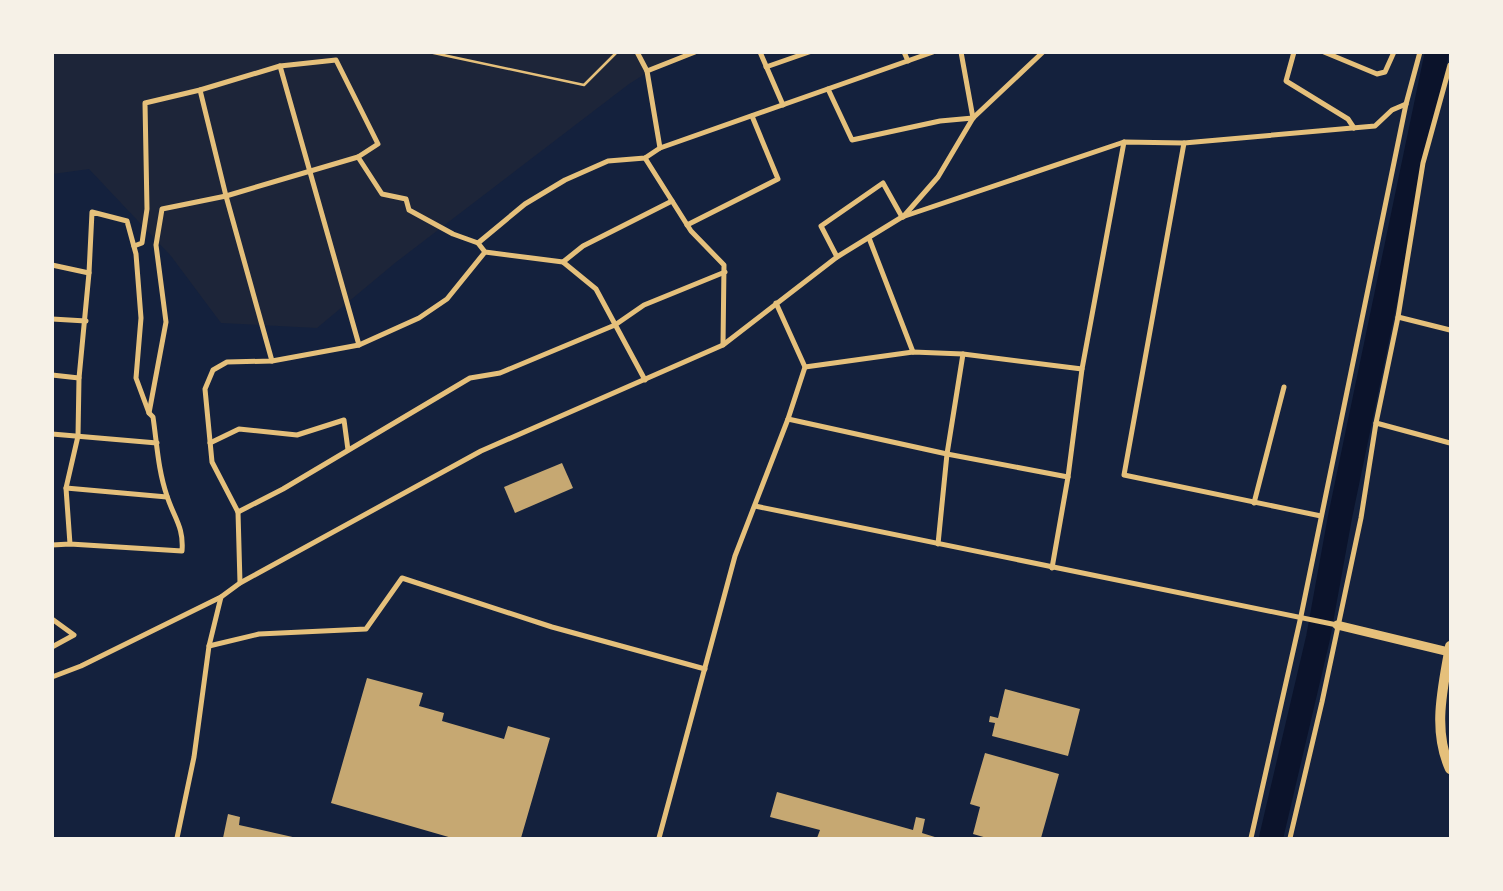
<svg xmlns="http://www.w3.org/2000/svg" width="1503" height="891" viewBox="0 0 1503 891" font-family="Quicksand,sans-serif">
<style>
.green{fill:#1d2539}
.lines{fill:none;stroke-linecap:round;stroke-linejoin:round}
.river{stroke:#0b132b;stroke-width:24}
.building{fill:#c6a872}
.path{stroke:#e5c07b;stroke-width:2.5}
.minor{stroke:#e5c07b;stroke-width:5}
.tertiary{stroke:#e5c07b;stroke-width:9}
.secondary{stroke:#e5c07b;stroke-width:10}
</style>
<rect width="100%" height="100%" fill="#14213d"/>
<path class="green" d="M53,53H678L629,84L395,263L317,328L221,323L171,256L89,169L53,174Z"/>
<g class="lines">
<path class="river" d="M1271,838L1318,638L1340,517L1437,52"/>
</g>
<g class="building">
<path d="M562,463L573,488L515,513L504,487Z"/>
<path d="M367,678L423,693L419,706L444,713L442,721L504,739L508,726L550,738L521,838H452L331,803Z"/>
<path d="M1005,689L1080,709L1068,756L992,736L995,723L989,722L990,716L998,718Z"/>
<path d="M985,753L1059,774L1041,838H987L973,834L980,807L970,804Z"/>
<path d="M777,792L913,830L916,817L925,819L922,833L938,838H817L820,830L770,817Z"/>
<path d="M228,814L240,817L239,825L297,838H223Z"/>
</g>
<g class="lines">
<path class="path" d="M429,52L584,85L617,52"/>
<g class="minor">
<path d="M637,52L647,71L660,148"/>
<path d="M760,52L783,105"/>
<path d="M904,52L908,61"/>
<path d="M961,52L973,118"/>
<path d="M1294,52L1286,81L1348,119L1354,128"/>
<path d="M1324,52L1377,74L1385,72L1394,52"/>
<path d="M280,66L359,345"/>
<path d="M766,67L809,52"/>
<path d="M647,71L695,52"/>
<path d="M828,89L852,140L940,121L973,118"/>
<path d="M200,90L226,196L272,361"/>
<path d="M1184,143L1124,475L1321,516"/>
<path d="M358,157L382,194L406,199L409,210L453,234L478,243"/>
<path d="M645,158L691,231L724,265L723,345"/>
<path d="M903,217L938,177L973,118L1043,52"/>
<path d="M687,225L778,179L752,116"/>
<path d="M869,238L913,352"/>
<path d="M134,246L142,243L147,209L145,103L200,90L280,66L336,60L378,144L358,157L226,196L162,209L156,245L166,322L149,413"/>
<path d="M837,257L821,226L883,183L902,217"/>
<path d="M563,262L583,246L672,201"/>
<path d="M52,265L89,273"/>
<path d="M1398,317L1450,330"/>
<path d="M52,319L86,321"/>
<path d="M805,367L913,352L963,354L1082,369"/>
<path d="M52,375L79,378"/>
<path d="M645,380L596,289L563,262L485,252L478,243L525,204L565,180L608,161L645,158L660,148L933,52"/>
<path d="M788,419L947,454L1068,477"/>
<path d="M1376,423L1450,443"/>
<path d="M52,434L157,443"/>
<path d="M210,443L239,429L297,435L344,420L348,450"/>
<path d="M66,488L167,497"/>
<path d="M1254,503L1284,387"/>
<path d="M755,506L1337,625"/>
<path d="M238,512L283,489L470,378L500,373L615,325L644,305L725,272"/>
<path d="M938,544L947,454L963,354"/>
<path d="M52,545L70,544L182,551C184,527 174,518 167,496C158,470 157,444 153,417L149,413L136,378L141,318L136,254L127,221L92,212L89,273L79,378L78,436L66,488L70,544"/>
<path d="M1052,568L1068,477L1082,369L1124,142"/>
<path d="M240,583L238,512L212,462L205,389L213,370L227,362L272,361L359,345L419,318L447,299L485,252"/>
<path d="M52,619L74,635L52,647"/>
<path d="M209,646L259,634L366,629L402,578L552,627L705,669"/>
<path d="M52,677L81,666L221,597L240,583L481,451L723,345L837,257L902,217L1124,142L1184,143L1375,126L1392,110L1406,104"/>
<path d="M177,838L194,757L209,646L221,597"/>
<path d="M659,838L735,556L788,419L805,367L776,303"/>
<path d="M1251,838L1301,616L1406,104L1420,52"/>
<path d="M1290,838L1322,702L1361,518L1376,423L1398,317L1423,163L1450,65"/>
</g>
<path class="tertiary" d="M1337,625L1449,652"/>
<path class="secondary" d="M1450,646C1443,688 1432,729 1450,769"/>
</g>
<rect width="1503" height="891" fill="none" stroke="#f6f1e7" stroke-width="108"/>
</svg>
